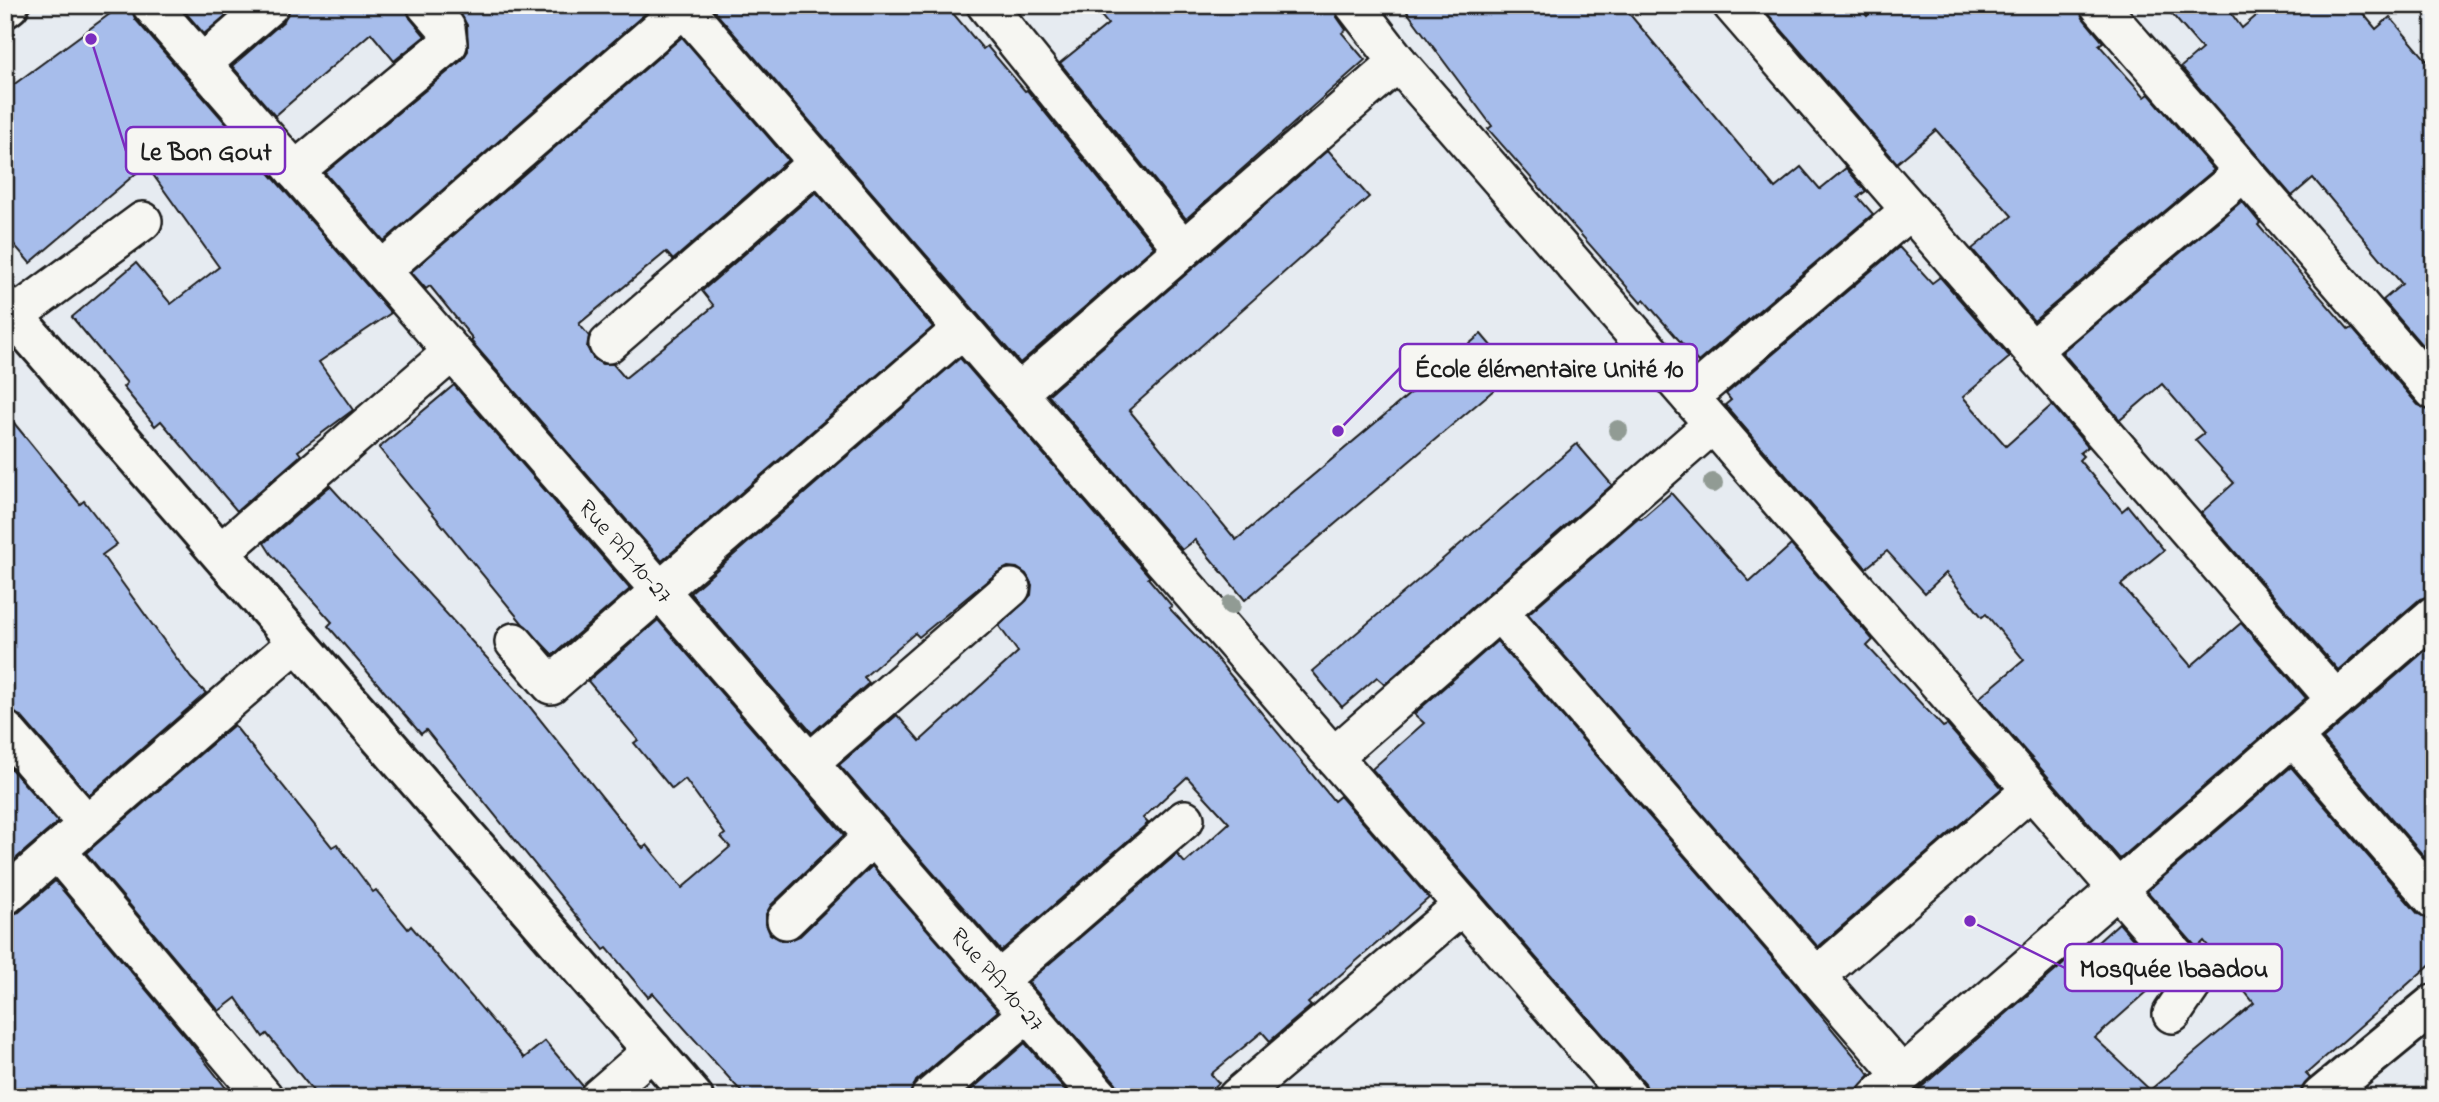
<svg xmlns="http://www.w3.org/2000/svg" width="2439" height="1102" viewBox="0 0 2439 1102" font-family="'Indie Flower',sans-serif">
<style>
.building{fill:#a7bdeb;stroke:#1c1c1c;stroke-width:2}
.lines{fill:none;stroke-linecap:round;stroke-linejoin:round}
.minor-casing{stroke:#1c1c1c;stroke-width:42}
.tertiary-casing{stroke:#1c1c1c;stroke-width:44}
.minor{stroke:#f6f6f2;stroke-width:37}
.tertiary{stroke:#f6f6f2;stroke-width:38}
.tree{fill:#919b94}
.labels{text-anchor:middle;stroke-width:5;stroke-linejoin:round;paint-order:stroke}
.street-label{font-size:24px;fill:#1c1c1c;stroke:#f6f6f2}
.leader{fill:none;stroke:#7b2cbf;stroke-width:2.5}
.callout-dot{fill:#7b2cbf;stroke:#f6f6f2;stroke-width:2.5}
.callout{fill:#f6f6f2;stroke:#7b2cbf;stroke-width:2.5}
.callout-label{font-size:26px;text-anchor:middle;font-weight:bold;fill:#1c1c1c}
</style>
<rect width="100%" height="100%" fill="#e6ebf1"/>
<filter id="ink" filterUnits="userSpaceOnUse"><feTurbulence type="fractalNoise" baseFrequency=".0143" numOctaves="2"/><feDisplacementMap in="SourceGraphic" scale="14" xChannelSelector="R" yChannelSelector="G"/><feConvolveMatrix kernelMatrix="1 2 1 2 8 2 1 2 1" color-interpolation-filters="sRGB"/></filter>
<g filter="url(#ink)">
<g class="building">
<path d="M122,5H131L135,19L391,313L319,362L353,410L298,451L301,455L237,511L161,421L155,426L123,387L127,383L72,317L136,263L171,304L219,267L146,165L30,263L5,234V91Z"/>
<path d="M179,5H238L204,34Z"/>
<path d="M290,5H406L410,18L425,36L394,61L371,33L275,116L232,66L284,21Z"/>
<path d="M454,5H655L384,241L325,173L462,60L468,51L467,25Z"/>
<path d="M709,5H946L983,49L987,46L1025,91L1027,90L1154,247L1020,363Z"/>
<path d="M1092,5H1333L1337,17L1346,30L1342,33L1365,60L1186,219L1060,63L1108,24Z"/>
<path d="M1402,5H1622L1775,188L1801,167L1820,189L1846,168L1866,191L1858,197L1873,214L1698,362L1644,300L1641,303L1488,129L1492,126Z"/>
<path d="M1760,5H1857L1867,16L1878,5H2079L2083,18L2103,42L2099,45L2145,97L2149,94L2214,170L2034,321L1972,249L2012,216L1936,130L1897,163Z"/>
<path d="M2164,5H2225L2242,28L2269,5H2356L2376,29L2390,17L2434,69V359L2383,300L2402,284L2313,178L2292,196L2181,67L2202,49Z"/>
<path d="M682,37L788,160L673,260L666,252L579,324L589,336L587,347L593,358L602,364H613L625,378L714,306L702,291L816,192L933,327L662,561L471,341L473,339L430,286L426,289L411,272Z"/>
<path d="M1328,150L1369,197L1129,410L1236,540L1481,334L1514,373L1245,600L1195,540L1182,550L1048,395Z"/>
<path d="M2242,201L2260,223L2258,225L2349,330L2352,328L2418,405L2434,411V595L2420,599L2338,670L2201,513L2234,483L2195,440L2204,433L2162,384L2120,420L2062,352Z"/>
<path d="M1899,247L1932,283L1940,277L2010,357L1963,397L2006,446L2052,405L2088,447L2080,453L2083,456L2079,460L2122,511L2128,506L2164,550L2121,585L2191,666L2241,623L2306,698L2120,859L1979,698L2024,660L1986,614L1982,617L1946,573L1925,593L1887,551L1866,568L1725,405L1731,400L1726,394Z"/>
<path d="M960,358L1150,577L1148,578L1172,606L1169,608L1213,654L1334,801L1340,796L1429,898L1308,1003L1311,1006L1270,1041L1262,1032L1211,1074L1219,1083L1203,1097H1120L1116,1083L1028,982L1177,854L1185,863L1229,823L1187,777L1143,818L1148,823L1001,951L839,765L897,715L920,741L1018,652L999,626L1031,595L1032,585L1026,574L1017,568L1008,567L998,572L919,637L915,633L864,677L869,683L812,733L690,593Z"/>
<path d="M454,385L630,589L553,655L523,624L379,448Z"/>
<path d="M5,412L80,504L84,501L117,544L102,555L191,678L206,693L89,795L21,716L5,710Z"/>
<path d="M1577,444L1612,485L1385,684L1377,677L1342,707L1312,671Z"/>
<path d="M330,486L518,692L643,848L647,845L682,888L730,847L721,837L725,834L685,779L672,789L634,743L638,740L588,681L658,620L844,835L771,905L766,914V924L770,934L781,940H790L800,936L872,866L998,1011L916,1081L910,1097H746L653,993L648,997L607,948L604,950L426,730L421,734L328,626L332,622L271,554L264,543Z"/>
<path d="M1671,493L1750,582L1791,545L1873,640L1867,646L1943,727L1947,725L2002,788L1818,947L1528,614L1639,517L1641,519Z"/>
<path d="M1497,641L1794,983L1870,1075L1857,1089V1097H1649L1645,1083L1372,769L1424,723L1414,714Z"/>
<path d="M2434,643V868L2323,739Z"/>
<path d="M234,725L332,847L337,844L373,892L376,890L408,929L411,926L524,1058L545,1041L582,1085L579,1097H318L267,1034L263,1037L236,998L219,1011L86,853Z"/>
<path d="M5,762L58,822L5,868Z"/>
<path d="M2291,767L2418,914L2434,920V961L2306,1074L2310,1078L2300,1093L2295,1097H1910L2075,954L2079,959L2119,923L2165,976L2095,1038L2150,1090L2254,1003L2204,941L2197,948L2147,891Z"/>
<path d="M55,881L185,1036L233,1097H5V916L19,912Z"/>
<path d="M1025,1043L1072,1097H963Z"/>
</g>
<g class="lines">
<defs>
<g id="minor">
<path d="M151,5L1100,1097"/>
<path d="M986,5L1183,249"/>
<path d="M1354,5L1398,62L2196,979L2172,1014"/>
<path d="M1732,5L2336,700"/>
<path d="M2099,5L2434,391"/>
<path d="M684,8L1629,1097"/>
<path d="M202,64L270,5"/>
<path d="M295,171L448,44L446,28L426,5"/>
<path d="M382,270L687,5"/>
<path d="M14,316L143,221"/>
<path d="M608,344L818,162"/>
<path d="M2032,350L2244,172"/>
<path d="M1018,393L1398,62"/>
<path d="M1690,397L1910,210"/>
<path d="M220,553L452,352"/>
<path d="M1499,612L1902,1075"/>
<path d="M514,642L551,685L962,329"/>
<path d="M5,730L87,824"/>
<path d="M2293,737L2434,900"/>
<path d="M1334,756L1713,424"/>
<path d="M809,763L1011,588"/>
<path d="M57,851L264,1097"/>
<path d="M5,896L297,642"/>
<path d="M786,920L873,836"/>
<path d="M1816,977L2031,790"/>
<path d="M999,980L1185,819"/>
<path d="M599,1097L653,1050"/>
<path d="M930,1097L1028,1013"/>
<path d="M1237,1097L1463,905"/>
<path d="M1877,1097L2434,615"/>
</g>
<g id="tertiary">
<path d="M5,8L9,5"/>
<path d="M5,306L693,1097"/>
<path d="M2321,1097L2434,1004"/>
</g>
</defs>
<use href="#minor" class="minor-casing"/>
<use href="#tertiary" class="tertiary-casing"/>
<use href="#minor" class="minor"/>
<use href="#tertiary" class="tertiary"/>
</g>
<g class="tree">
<circle cx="1618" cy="430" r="10"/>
<circle cx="1713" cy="483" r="10"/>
<circle cx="1231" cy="605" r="10"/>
</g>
</g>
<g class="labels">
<g class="street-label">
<text transform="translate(626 551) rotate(49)" y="8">Rue PA-10-27</text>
<text transform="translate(998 979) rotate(49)" y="8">Rue PA-10-27</text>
</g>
</g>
<path class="leader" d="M91 39L126 151M1338 431L1400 368M1970 921L2065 968"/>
<g class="callout-dot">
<circle cx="91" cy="39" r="7"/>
<circle cx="1338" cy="431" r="7"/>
<circle cx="1970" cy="921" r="7"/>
</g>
<g class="callout">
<rect x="126" y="127" width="159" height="47" rx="7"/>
<rect x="1400" y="344" width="297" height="47" rx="7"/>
<rect x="2065" y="944" width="217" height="47" rx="7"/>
</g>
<g class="callout-label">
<text x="206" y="160">Le Bon Gout</text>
<text x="1549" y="377">École élémentaire Unité 10</text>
<text x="2174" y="977">Mosquée Ibaadou</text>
</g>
<rect width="2439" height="1102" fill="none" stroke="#f6f6f2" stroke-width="28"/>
<rect x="14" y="14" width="2411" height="1074" fill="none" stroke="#1c1c1c" stroke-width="2.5" filter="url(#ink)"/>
</svg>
